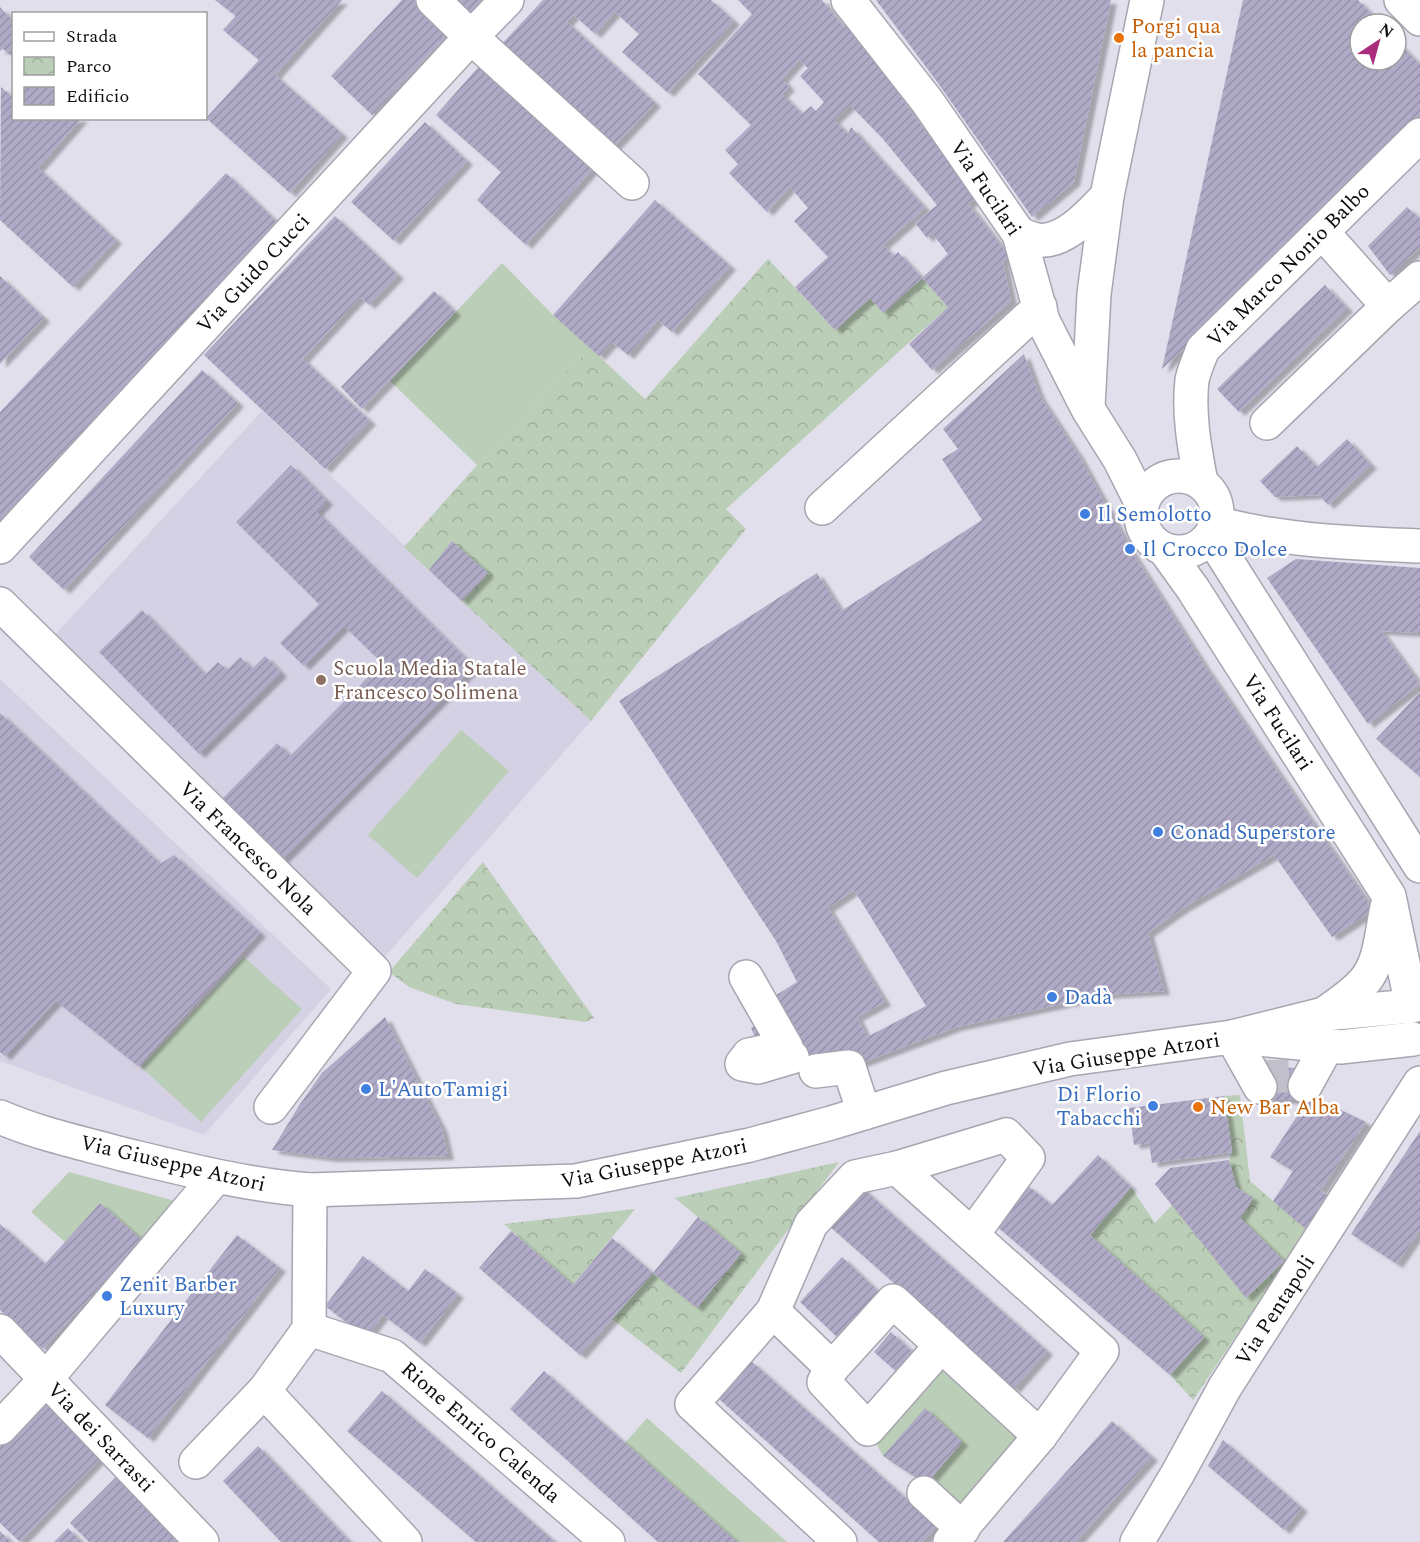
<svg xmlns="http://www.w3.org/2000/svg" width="1420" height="1542" viewBox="0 0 1420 1542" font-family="Spectral,serif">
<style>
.built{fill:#d5d1e4}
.green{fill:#bbceb7}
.park{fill:url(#park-crowns)}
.building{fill:url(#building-hatch);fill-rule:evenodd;filter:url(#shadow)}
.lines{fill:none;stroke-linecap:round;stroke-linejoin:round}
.minor-tunnel{stroke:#c1bfca;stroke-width:33;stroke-dasharray:33 16;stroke-linecap:butt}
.minor-casing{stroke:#a7a5b0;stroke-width:36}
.major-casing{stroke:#a7a5b0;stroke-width:36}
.minor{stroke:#fff;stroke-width:33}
.major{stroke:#fff;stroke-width:33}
.food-dot{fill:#e8710a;stroke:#fff;stroke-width:2}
.shop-dot{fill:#3f7fe0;stroke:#fff;stroke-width:2}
.education-dot{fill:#8d6e63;stroke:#fff;stroke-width:2}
.labels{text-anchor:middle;stroke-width:5;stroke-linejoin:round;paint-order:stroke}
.food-label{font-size:21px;fill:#c56008;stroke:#fff;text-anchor:start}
.street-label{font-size:21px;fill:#0d0c10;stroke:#fff}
.shop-label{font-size:21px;fill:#366cbe;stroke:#fff;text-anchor:start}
.education-label{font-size:21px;fill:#785e54;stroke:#fff;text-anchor:start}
</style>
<defs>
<pattern id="park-crowns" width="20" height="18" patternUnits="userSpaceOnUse" patternTransform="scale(1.5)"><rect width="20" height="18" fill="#bbceb7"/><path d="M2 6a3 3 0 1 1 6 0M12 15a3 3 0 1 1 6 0" fill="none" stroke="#a0b09c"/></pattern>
<pattern id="building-hatch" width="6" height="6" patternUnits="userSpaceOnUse" patternTransform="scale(1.5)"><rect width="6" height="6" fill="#b0aac7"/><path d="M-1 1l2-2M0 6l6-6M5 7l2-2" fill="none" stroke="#9691aa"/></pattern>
<filter id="shadow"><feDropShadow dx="6" dy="4" stdDeviation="1.5" flood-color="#0004"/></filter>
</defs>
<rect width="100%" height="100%" fill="#e1dfeb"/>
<g class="built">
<path d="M262,411L591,721L383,959L52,638Z"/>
<path d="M0,679L331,989L204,1135L0,1061Z"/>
</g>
<g class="green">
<path d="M502,263L553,315L590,348L477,465L390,381Z"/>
<path d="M461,730L509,771L417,878L368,835Z"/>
<path d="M244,957L302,1009L201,1122L141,1067Z"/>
<path d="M69,1172L179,1202L142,1240L100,1203L65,1242L31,1212Z"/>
<path d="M941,1346L1040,1436L963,1529L926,1484L883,1456L868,1429Z"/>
<path d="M647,1418L787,1542H737L625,1443Z"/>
</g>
<g class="park">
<path d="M768,259L835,330L870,298L883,313L922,278L948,307L726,509L746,529L591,721L404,547L477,465L590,348L645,399Z"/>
<path d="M483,862L594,1018L586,1022L456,1004L409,987L389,972Z"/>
<path d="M1240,1095L1250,1181L1307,1230L1193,1400L1170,1375L1204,1337L1090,1235L1131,1187L1155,1223L1172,1205L1247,1297L1284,1261L1240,1218L1236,1187L1229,1160L1232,1152L1224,1096Z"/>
<path d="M839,1162L681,1373L612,1319L653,1273L697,1308L741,1253L675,1198Z"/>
<path d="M635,1209L573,1285L504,1224Z"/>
</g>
<g class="building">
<path d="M215,0H342L275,75L342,134L290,193L206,118L259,60L223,30L236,16Z"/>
<path d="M402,0H414L449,33L372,115L331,76Z"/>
<path d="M453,0H486L470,16Z"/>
<path d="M543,0H711L734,21L668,93L622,52L639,34L615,12L595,34L574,15L567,22L655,103L610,151L498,48Z"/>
<path d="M738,0H822L844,28L851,21L913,115L978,197L968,204L1009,256L1003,261L1011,301L932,370L909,344L948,307L922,278L948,254L932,233L927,238L915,223L937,205L883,139L850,105L834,120L848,134L851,127L925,208L883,245L893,256L898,252L922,278L883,313L870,298L835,330L795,287L828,257L794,221L808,208L790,187L767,212L729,173L738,164L725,150L751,125L698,74L752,14ZM799,60L808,68L800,76L824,102L816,111L811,106L802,114L782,94L789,87L782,79Z"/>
<path d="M876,0H1111L1074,182L1032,217L938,83Z"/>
<path d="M1243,0H1358L1381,24H1360V60H1396V40L1420,65V124L1162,369Z"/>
<path d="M0,7L14,22V58L3,49L0,51Z"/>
<path d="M481,64L596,165L526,245L477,200L501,172L436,115Z"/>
<path d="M1,87L14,98V118H82L38,168L116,240L73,287L0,220Z"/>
<path d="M425,122L467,161L394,241L351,202Z"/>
<path d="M226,173L276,221L177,331L48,467L54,473L0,531V412Z"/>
<path d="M655,200L730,266L672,332L658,320L628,355L612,342L599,356L553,315Z"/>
<path d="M1407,207L1420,219V247L1390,275L1368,246Z"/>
<path d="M335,216L398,275L369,305L360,297L303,359L370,421L325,469L204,355Z"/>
<path d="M0,276L44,318L0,364Z"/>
<path d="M1325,285L1347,308L1239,412L1217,389Z"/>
<path d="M434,291L455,312L362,409L341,387Z"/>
<path d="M1024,354L1039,395L1079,456L1130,549L1204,665L1373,910L1332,937L1274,855L1183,908L1148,933L1164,991L1104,995L956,1027L856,1065L810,1058L773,997L797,982L776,941L619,701L817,573L841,611L982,520L942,459L958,449L943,429ZM854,890L926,1006L867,1037L857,1017L885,1002L828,908Z"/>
<path d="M202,370L238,403L64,590L29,557Z"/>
<path d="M1347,439L1371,465L1328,505L1319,495L1275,497L1260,481L1297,446L1317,467Z"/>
<path d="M291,465L327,501L317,512L474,667L282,860L221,800L277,743L290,756L382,663L344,626L304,666L280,643L319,604L236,522Z"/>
<path d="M452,541L488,573L462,601L429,570Z"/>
<path d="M1296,559L1420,568V633L1381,631L1420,684L1368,724L1267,578Z"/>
<path d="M142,610L205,675L218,662L227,670L240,657L252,669L265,656L281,673L199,754L99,652Z"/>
<path d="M1420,692V777L1376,739Z"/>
<path d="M0,713L160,864L174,855L260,933L138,1066L56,1001L5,1056L0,1052Z"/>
<path d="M385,1017L442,1129L448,1156L331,1158L272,1150L300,1104L322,1073Z"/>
<path d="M759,1023L768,1041L758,1044L751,1028Z"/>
<path d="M1266,1067L1300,1068L1301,1100H1266Z"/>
<path d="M1224,1096L1232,1152L1152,1163L1149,1143L1134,1145L1129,1108Z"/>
<path d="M1307,1101L1341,1110L1366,1122L1321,1190L1308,1182L1328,1196L1307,1230L1273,1201L1293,1171L1270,1157Z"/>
<path d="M1420,1131V1230L1397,1264L1351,1234Z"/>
<path d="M1098,1155L1131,1187L1090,1235L1204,1337L1170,1375L994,1224L1027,1185L1052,1205Z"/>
<path d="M1229,1160L1236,1187L1253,1198L1240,1218L1284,1261L1246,1298L1155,1184L1170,1168Z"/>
<path d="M860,1186L1047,1351L1014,1389L827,1224Z"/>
<path d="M100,1203L142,1240L43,1349L0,1310V1224L45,1264Z"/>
<path d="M698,1217L741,1253L697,1308L653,1273L580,1355L479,1268L511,1231L573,1285L612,1238L653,1273Z"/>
<path d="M237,1235L280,1268L148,1438L105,1405Z"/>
<path d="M363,1256L408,1291L425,1269L458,1294L420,1343L383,1315L366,1337L325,1306Z"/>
<path d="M842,1257L880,1293L837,1337L800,1302Z"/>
<path d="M891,1332L916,1355L899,1374L874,1352Z"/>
<path d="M751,1361L937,1526L922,1542H879L718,1398Z"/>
<path d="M544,1371L625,1443L737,1542H658L510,1409Z"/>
<path d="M382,1391L555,1542H476L347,1431Z"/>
<path d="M44,1400L102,1456L20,1542L0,1523V1447Z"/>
<path d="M925,1408L962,1442L926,1484L883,1456Z"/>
<path d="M1112,1421L1152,1457L1076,1542H1003Z"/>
<path d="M1223,1440L1302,1508L1284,1530L1208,1466Z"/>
<path d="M258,1446L350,1542H281L223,1481Z"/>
<path d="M120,1473L187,1542H89L70,1523Z"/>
<path d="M68,1528L81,1542H54Z"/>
<path d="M0,1531L11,1542H0Z"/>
</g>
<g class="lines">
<path class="minor-tunnel" d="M1256,1077L1310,1075"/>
<defs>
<g id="minor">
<path d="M433,0L471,37L632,183"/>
<path d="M848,0L927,101L1019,234L1043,321L1088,409L1120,460L1142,504"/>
<path d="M1401,0L1420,19"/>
<path d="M1322,232L1388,306L1420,278"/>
<path d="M1019,234C1025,236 1031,239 1037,240C1064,244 1091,213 1107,196"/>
<path d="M1088,407L1094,294L1107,196L1147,0"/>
<path d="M1267,423L1388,306"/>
<circle cx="1179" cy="514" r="38"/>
<path d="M1201,483C1195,450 1188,415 1192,380C1194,370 1199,359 1203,349L1420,135"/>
<path d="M822,508L1040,307"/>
<path d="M1216,523C1283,541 1351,543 1420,546"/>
<path d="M1211,536L1420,866"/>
<path d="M0,547L471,37L507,0"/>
<path d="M1165,550L1193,589L1389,896L1412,1006"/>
<path d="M0,604L374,971L271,1107"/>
<path d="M746,977L786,1047L749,1055L742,1064L758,1067L792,1057"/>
<path d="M1324,1014C1339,1003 1356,993 1367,978C1381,959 1382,929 1387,907"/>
<path d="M1232,1037L1260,1087"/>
<path d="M816,1071L849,1067L864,1113"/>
<path d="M1305,1086L1327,1046"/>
<path d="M897,1168L1006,1135L1028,1158L972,1235"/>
<path d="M773,1311L832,1368L893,1301L1040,1436"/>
<path d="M309,1329L392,1356L608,1542"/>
<path d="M0,1331L202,1542"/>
<path d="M832,1368L824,1382L868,1429L941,1346"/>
<path d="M264,1391L405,1542"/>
<path d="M0,1428L45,1380L216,1177"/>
<path d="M196,1462L264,1391L309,1329L310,1190"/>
<path d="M924,1493L963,1529"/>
<path d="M840,1542L692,1404L773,1311L811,1224L855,1177L897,1168L1102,1351L1040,1436L950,1542"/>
<path d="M1137,1542L1178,1473L1225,1387L1420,1083"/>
</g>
<g id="major">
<path d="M1258,1039L1340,1047L1413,1039"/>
<path d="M0,1117C39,1134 82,1143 122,1154C184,1169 246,1185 310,1190L576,1181L750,1145L831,1123L946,1088L1070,1059L1232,1037L1324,1014L1412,1006"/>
</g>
</defs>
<use href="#minor" class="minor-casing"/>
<use href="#major" class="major-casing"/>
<use href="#minor" class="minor"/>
<use href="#major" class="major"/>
</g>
<g class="food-dot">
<circle cx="1119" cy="38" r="6"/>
<circle cx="1198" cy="1107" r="6"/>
</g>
<g class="shop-dot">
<circle cx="1085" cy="514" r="6"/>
<circle cx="1130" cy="549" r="6"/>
<circle cx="1158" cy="832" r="6"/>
<circle cx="1052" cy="997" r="6"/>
<circle cx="366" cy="1089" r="6"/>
<circle cx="1153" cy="1106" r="6"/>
<circle cx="107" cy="1296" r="6"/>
</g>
<circle class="education-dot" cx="321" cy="680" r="6"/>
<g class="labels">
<g class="food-label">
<text x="1131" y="33">Porgi qua<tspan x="1131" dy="24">la pancia</tspan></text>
<text x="1210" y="1114">New Bar Alba</text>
</g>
<g class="street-label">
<text transform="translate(986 188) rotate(56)" y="7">Via Fucilari</text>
<text transform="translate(1288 265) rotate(-45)" y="7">Via Marco Nonio Balbo</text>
<text transform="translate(253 273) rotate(-47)" y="7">Via Guido Cucci</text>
<text transform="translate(1278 722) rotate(57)" y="7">Via Fucilari</text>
<text transform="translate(248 848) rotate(44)" y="7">Via Francesco Nola</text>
<text transform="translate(1126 1054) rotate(-9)" y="7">Via Giuseppe Atzori</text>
<text transform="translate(173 1163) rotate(13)" y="7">Via Giuseppe Atzori</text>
<text transform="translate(654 1163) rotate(-11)" y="7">Via Giuseppe Atzori</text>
<text transform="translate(1275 1310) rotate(-57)" y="7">Via Pentapoli</text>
<text transform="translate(481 1432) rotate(41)" y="7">Rione Enrico Calenda</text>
<text transform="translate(101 1437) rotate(46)" y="7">Via dei Sarrasti</text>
</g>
<g class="shop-label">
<text x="1097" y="521">Il Semolotto</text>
<text x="1142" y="556">Il Crocco Dolce</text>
<text x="1170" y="839">Conad Superstore</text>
<text x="1064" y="1004">Dadà</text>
<text x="378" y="1096">L'AutoTamigi</text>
<text x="1141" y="1101" text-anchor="end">Di Florio<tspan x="1141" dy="24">Tabacchi</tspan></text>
<text x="119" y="1291">Zenit Barber<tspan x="119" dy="24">Luxury</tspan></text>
</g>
<g class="education-label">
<text x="333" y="675">Scuola Media Statale<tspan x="333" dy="24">Francesco Solimena</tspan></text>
</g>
</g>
<rect x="12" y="12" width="195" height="108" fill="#ffffff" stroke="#9e9e9f" stroke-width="1.5"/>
<rect x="24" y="32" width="30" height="9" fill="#ffffff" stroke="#9e9e9f" stroke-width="1.5"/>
<text x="66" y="42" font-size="18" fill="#0d0c10">Strada</text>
<rect x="24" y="57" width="30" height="18" fill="url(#park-crowns)" stroke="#9e9e9f" stroke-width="1.5"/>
<text x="66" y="72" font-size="18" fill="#0d0c10">Parco</text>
<rect x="24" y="87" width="30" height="18" fill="url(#building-hatch)" stroke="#9e9e9f" stroke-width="1.5"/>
<text x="66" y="102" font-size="18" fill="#0d0c10">Edificio</text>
<g transform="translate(1378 42) rotate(36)"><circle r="28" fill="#ffffff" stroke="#9e9e9f" stroke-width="1.5"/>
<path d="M0-4.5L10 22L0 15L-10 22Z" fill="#aa2c7c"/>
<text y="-9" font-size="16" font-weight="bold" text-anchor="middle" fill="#0d0c10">N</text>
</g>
</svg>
